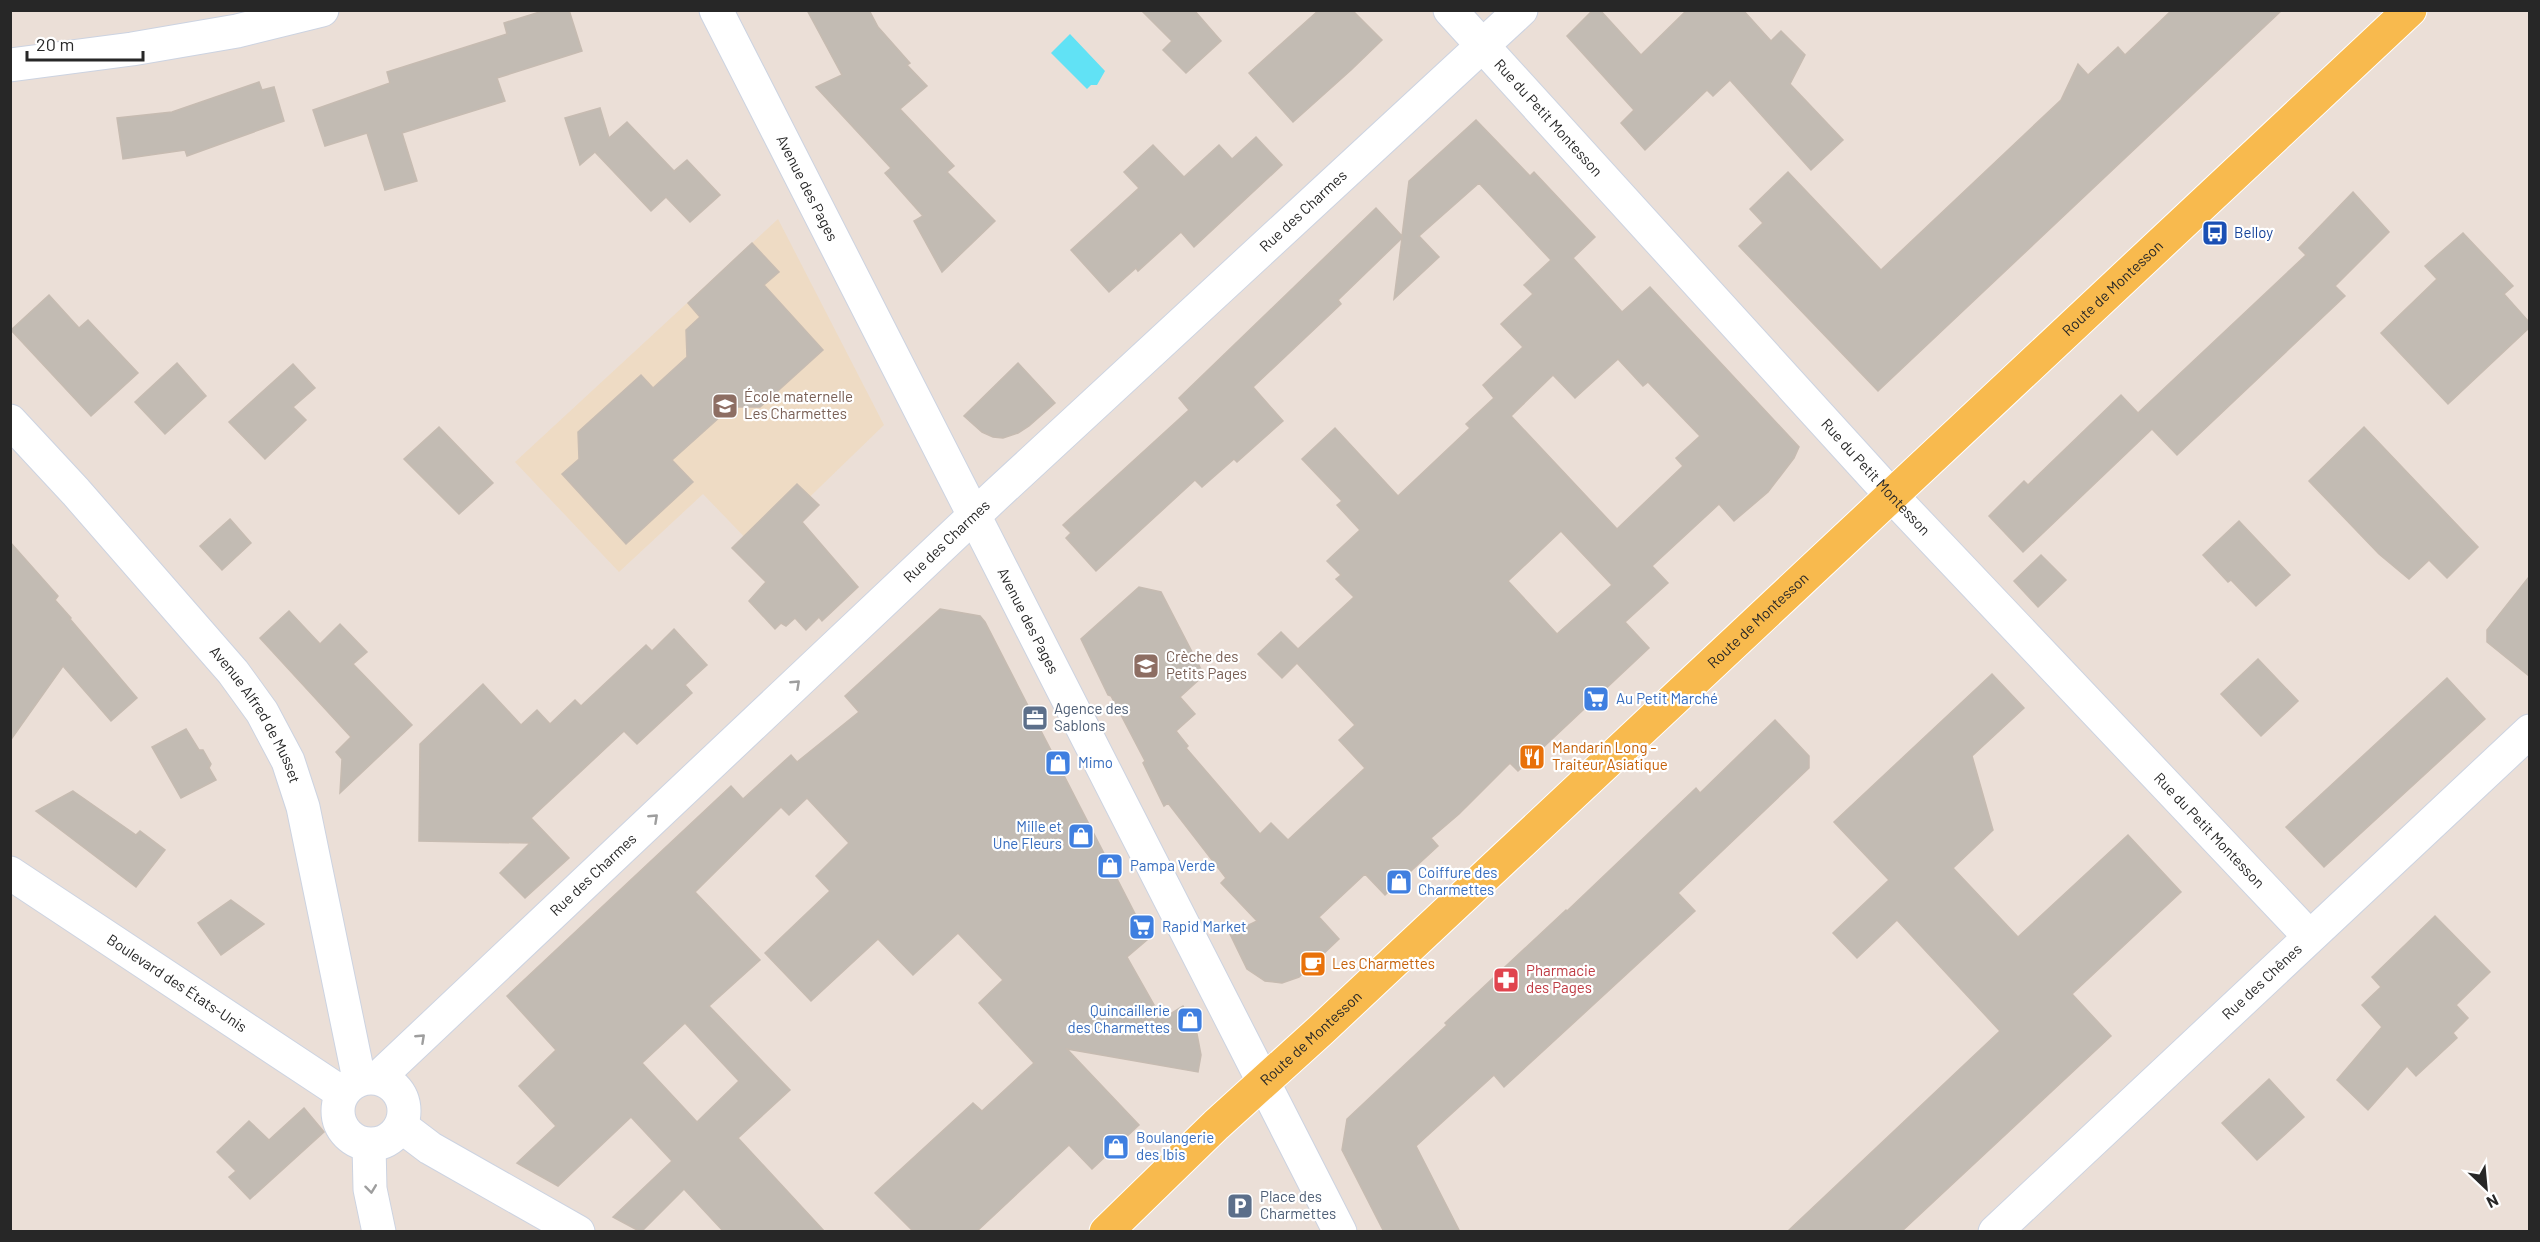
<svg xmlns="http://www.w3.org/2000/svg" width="2540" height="1242" viewBox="0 0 2540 1242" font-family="Barlow,sans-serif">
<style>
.education{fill:#eedbc4}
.water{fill:#61e2f5}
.building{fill:#c2bbb3;stroke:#c6bbb1;stroke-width:1.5;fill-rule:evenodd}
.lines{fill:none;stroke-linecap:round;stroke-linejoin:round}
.minor-casing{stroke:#ccd3e1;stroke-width:35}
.major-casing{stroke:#fff;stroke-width:35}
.minor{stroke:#fff;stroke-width:33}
.major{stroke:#f8ba4e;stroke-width:33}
.oneway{stroke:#9e9e9e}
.labels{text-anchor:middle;stroke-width:4.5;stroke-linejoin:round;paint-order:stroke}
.street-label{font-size:15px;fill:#272727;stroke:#fff}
.transit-label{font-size:15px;fill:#164399;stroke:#fff;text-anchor:start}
.education-label{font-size:15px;fill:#785e54;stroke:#fff;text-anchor:start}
.shop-label{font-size:15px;fill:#366cbe;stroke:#fff;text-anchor:start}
.service-label{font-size:15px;fill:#4e5e75;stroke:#fff;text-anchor:start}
.food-label{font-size:15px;fill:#c56008;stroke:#fff;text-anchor:start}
.health-label{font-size:15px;fill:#be3a42;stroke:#fff;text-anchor:start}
</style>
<rect width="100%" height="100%" fill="#ebdfd7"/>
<path class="education" d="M778,219L884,425L756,549L703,494L619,572L515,462Z"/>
<path class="water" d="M1070,34L1105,71L1097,85H1091L1087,89L1051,53Z"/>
<g class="building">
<path d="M546,10H569L582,51L497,78L505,101L402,133L417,181L385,190L367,133L325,146L313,110L390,83L387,72L507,34L504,23Z"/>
<path d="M807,10H869L878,27L910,63L907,65L927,86L900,109L954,166L947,172L995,221L942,272L914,221L923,216L885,173L891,168L816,87L842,75Z"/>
<path d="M1141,10H1194L1221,41L1186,73L1163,50L1172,41Z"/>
<path d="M1319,10H1352L1382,40L1351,70L1293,122L1249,73Z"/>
<path d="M1593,10H1600L1641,55L1687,10H1743L1771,41L1781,31L1805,55L1790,84L1843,140L1811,170L1730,80L1713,96L1707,90L1645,150L1621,123L1634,110L1567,36Z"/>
<path d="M2172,10H2282L1878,391L1739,246L1763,223L1750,209L1788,172L1881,270L2061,100L2078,64L2088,75L2118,47L2125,55Z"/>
<path d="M259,82L262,90L274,87L284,121L187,156L185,150L123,159L117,118L172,112Z"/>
<path d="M600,108L609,138L627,122L674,171L687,160L720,195L690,222L666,197L651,211L595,152L580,165L565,118Z"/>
<path d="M1476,120L1530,176L1534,172L1595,237L1573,258L1622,312L1650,287L1799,447L1794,458L1768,492L1734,521L1719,504L1652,566L1668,583L1625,622L1649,648L1518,771L1510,763L1459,814L1431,838L1438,846L1385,895L1365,874L1319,917L1339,939L1299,977L1282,983L1265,981L1247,969L1230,934L1257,921L1221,883L1226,878L1168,803L1164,806L1143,763L1145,761L1111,696L1108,695L1081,639L1139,587L1161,592L1204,675L1180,697L1195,714L1176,731L1188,746L1186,748L1260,834L1271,823L1288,840L1365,768L1339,740L1355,725L1297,663L1282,678L1258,654L1281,632L1298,649L1354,597L1336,579L1341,575L1327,561L1360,530L1337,505L1342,501L1302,459L1335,428L1398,496L1470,428L1466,424L1494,398L1483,385L1523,347L1501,324L1533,294L1524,285L1551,260L1479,183L1419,236L1439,257L1394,299L1402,238L1338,300L1341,304L1253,387L1283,421L1237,462L1234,459L1202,487L1195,480L1096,571L1066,538L1071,533L1063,525L1189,410L1179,398L1376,208L1402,236L1409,181ZM1618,359L1643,386L1648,382L1700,436L1676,458L1683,466L1617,529L1511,416L1553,375L1575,398ZM1561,531L1612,585L1557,634L1508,581Z"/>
<path d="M1256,137L1282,165L1194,247L1181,232L1138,271L1136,268L1109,292L1071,250L1139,188L1124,172L1153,145L1184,177L1219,145L1232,159Z"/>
<path d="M2353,192L2389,232L2335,286L2345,296L2177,455L2152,429L2023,552L1989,516L2024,481L2028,485L2121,395L2138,413L2306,255L2299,248Z"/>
<path d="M2463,233L2513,286L2504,294L2529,322V328L2448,404L2381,333L2437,279L2425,266Z"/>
<path d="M752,243L779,272L764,285L823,350L760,407H731L672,460L693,482L626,544L562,474L579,459L578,432L641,375L653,388L687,357L686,330L700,317L688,303Z"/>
<path d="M49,295L79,328L88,320L138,373L91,416L11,330Z"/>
<path d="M177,363L206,396L165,434L135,402Z"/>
<path d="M1018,363L1055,403L1029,426L1018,433L1003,438L993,437L982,432L964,416Z"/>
<path d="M293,364L315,388L293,407L306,420L265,459L229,422Z"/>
<path d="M439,427L493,483L459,514L404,459Z"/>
<path d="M2364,427L2478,547L2447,578L2429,560L2409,579L2379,554L2309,481Z"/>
<path d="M797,484L819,505L802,522L858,587L822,621L819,617L806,630L795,618L786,626L781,623L775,629L749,601L766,582L732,548Z"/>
<path d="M230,519L251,543L222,570L200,546Z"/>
<path d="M2239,521L2290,575L2256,606L2231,580L2228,582L2203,555Z"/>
<path d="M10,542L58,596L55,600L71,618L70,619L137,698L111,721L63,666L10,741Z"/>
<path d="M2041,555L2066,580L2038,607L2014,581Z"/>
<path d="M2529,577V676L2487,642V630Z"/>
<path d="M940,609L980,616L985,622L1148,939L1127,957L1162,1019L1183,1006L1197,1034L1201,1055L1198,1072L1067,1049L1139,1125L1092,1169L1069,1145L976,1232H914L875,1193L973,1103L982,1111L1034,1063L979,1003L1003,980L958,933L913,975L878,939L811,1001L765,953L830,891L816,876L849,843L807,798L789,815L781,807L695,892L760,960L709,1006L790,1090L738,1138L825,1232H724L684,1189L641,1232L613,1217L672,1161L631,1117L558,1186L517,1163L556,1126L519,1086L556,1050L507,996L731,786L743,799L791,755L797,762L859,712L845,696ZM685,1023L739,1081L697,1122L642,1063Z"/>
<path d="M289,611L320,644L340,624L367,652L353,664L412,725L340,793L342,759L336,752L351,737L260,638Z"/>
<path d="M674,629L707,665L685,685L692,693L637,744L624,731L531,818L569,858L525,898L500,873L530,843L419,841L420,744L483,684L521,725L537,710L550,724L575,700L581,706L646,645L652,651Z"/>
<path d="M2258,659L2298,701L2261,736L2221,694Z"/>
<path d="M1992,674L2024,708L1972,756L1993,830L1953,868L2018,937L2128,835L2181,892L2072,994L2111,1036L1901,1232H1787L2000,1031L1897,920L1857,958L1833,933L1889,880L1834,822Z"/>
<path d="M2447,678L2485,719L2324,867L2286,827Z"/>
<path d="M1775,720L1809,756V768L1678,893L1695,911L1504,1087L1494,1075L1416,1146L1460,1232H1384L1342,1150L1347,1119L1447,1025L1445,1023L1566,910L1567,911L1696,788L1700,793Z"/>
<path d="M186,729L199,750H203L211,764L209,768L216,780L181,798L152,747Z"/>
<path d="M73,791L136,835L140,831L165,850L136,887L36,811Z"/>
<path d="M231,900L264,924L221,955L198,923Z"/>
<path d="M2435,916L2490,972L2456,1005L2468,1018L2453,1033L2457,1038L2416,1076L2407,1066L2368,1110L2337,1080L2382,1027L2362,1005L2381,987L2372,977Z"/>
<path d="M2269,1079L2304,1117L2257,1160L2222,1123Z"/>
<path d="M304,1108L324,1132L250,1199L229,1177L236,1171L217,1152L249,1121L269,1140Z"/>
</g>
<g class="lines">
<defs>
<g id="minor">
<path id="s1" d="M716,10L1340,1232"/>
<path id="s2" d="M1450,10L1892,496L2309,936"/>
<path d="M10,65L132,49L237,31L322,10"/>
<path id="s3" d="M10,421L76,492L233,672L262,712L288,761L303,807L359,1079"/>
<path id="s4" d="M10,873L342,1093"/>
<circle cx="371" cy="1111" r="33"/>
<path id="s5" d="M378,1078L997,494L1521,10"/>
<path d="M401,1126L430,1148L578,1232"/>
<path d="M369,1145L370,1189L379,1232"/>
<path id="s6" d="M1995,1232L2530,731"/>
</g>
<g id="major">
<path id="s7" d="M1106,1232L1216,1125L1321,1030L2410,10"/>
</g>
</defs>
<use href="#minor" class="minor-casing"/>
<use href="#major" class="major-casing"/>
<use href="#minor" class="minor"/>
<use href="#major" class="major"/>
</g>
<defs><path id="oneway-chevron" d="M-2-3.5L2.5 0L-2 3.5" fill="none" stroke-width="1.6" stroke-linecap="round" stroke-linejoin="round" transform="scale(1.5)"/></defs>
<g class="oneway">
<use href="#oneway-chevron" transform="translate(796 684) rotate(-43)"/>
<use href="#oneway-chevron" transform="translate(654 818) rotate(-43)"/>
<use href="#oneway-chevron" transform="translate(421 1038) rotate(-43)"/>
<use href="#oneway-chevron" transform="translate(371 1189) rotate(83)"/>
</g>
<defs>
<symbol id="bus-square" viewBox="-11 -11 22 22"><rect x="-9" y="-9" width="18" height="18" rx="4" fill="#1a4fb4" stroke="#fff"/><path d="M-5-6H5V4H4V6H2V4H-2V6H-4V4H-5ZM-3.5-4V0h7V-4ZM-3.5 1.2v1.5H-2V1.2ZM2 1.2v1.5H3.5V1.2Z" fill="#fff"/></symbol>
<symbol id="school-square" viewBox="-11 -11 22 22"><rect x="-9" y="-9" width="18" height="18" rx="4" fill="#8d6e63" stroke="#fff"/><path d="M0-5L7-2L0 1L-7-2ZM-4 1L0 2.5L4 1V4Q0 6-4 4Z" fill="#fff"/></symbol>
<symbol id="supermarket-square" viewBox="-11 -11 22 22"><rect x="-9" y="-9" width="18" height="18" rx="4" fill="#3f7fe0" stroke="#fff"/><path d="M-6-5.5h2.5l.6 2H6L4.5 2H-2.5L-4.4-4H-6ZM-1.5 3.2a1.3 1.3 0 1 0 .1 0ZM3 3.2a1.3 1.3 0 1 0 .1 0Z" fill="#fff"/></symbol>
<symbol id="office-square" viewBox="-11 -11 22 22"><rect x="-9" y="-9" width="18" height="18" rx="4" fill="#5c6f8a" stroke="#fff"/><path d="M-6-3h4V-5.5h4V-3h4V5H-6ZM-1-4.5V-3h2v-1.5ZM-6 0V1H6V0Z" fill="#fff"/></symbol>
<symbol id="restaurant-square" viewBox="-11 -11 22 22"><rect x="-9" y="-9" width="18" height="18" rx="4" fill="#e8710a" stroke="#fff"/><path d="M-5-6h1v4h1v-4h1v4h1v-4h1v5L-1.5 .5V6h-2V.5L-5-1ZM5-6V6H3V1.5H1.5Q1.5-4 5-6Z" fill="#fff"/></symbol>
<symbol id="shop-square" viewBox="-11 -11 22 22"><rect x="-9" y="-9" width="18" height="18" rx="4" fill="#3f7fe0" stroke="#fff"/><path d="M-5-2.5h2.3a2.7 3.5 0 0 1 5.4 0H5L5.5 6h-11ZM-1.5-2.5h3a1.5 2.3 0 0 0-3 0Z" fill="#fff"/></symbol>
<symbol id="cafe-square" viewBox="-11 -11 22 22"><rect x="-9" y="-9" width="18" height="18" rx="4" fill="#e8710a" stroke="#fff"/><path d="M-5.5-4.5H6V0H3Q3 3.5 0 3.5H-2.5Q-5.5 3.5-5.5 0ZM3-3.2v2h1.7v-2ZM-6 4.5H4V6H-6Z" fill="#fff"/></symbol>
<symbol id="pharmacy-square" viewBox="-11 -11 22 22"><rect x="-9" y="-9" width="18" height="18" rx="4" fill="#e0444e" stroke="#fff"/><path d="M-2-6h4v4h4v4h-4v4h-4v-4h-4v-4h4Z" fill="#fff"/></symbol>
<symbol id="parking-square" viewBox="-11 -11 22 22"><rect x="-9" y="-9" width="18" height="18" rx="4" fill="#5c6f8a" stroke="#fff"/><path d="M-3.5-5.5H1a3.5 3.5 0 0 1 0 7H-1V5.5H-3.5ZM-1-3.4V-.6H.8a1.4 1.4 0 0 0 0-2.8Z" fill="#fff"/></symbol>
</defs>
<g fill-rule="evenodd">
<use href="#bus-square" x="2200" y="218" width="30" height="30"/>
<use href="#school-square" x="710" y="391" width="30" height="30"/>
<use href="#school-square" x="1131" y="651" width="30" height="30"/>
<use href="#supermarket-square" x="1581" y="684" width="30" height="30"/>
<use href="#office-square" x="1020" y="703" width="30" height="30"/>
<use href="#restaurant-square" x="1517" y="742" width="30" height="30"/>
<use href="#shop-square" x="1043" y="748" width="30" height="30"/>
<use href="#shop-square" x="1066" y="821" width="30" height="30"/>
<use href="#shop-square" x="1095" y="851" width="30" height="30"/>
<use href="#shop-square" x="1384" y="867" width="30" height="30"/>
<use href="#supermarket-square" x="1127" y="912" width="30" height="30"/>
<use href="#cafe-square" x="1298" y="949" width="30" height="30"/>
<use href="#pharmacy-square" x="1491" y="965" width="30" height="30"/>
<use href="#shop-square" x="1175" y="1005" width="30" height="30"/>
<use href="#shop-square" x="1101" y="1132" width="30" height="30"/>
<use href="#parking-square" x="1225" y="1191" width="30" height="30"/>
</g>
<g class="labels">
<g class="street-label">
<text dy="5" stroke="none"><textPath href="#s2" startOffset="146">Rue du Petit Montesson</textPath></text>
<text dy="5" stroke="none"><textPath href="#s1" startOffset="200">Avenue des Pages</textPath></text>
<text dy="5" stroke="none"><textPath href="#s5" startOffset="1268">Rue des Charmes</textPath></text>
<text dy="5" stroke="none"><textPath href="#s7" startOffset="1380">Route de Montesson</textPath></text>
<text dy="5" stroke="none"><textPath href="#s2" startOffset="632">Rue du Petit Montesson</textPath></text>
<text dy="5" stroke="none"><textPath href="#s5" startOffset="782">Rue des Charmes</textPath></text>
<text dy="5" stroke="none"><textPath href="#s1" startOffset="686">Avenue des Pages</textPath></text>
<text dy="5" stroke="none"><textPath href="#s7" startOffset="894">Route de Montesson</textPath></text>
<text dy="5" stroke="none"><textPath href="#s3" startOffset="384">Avenue Alfred de Musset</textPath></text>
<text dy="5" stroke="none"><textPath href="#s2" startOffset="1118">Rue du Petit Montesson</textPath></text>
<text dy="5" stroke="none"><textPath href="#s5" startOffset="296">Rue des Charmes</textPath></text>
<text dy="5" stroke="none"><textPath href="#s6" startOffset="366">Rue des Chênes</textPath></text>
<text dy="5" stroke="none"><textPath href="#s4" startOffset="200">Boulevard des États-Unis</textPath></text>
<text dy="5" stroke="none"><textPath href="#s7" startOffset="282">Route de Montesson</textPath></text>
</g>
<g class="transit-label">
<text x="2234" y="238">Belloy</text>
</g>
<g class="education-label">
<text x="744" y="402">École maternelle<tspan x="744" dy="17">Les Charmettes</tspan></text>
<text x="1166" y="662">Crèche des<tspan x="1166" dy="17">Petits Pages</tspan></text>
</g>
<g class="shop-label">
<text x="1616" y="704">Au Petit Marché</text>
<text x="1078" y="768">Mimo</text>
<text x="1062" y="832" text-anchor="end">Mille et<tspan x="1062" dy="17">Une Fleurs</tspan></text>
<text x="1130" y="871">Pampa Verde</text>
<text x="1418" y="878">Coiffure des<tspan x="1418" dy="17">Charmettes</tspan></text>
<text x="1162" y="932">Rapid Market</text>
<text x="1170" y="1016" text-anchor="end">Quincaillerie<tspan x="1170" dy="17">des Charmettes</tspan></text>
<text x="1136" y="1143">Boulangerie<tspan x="1136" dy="17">des Ibis</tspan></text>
</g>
<g class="service-label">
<text x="1054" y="714">Agence des<tspan x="1054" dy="17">Sablons</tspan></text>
<text x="1260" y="1202">Place des<tspan x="1260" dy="17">Charmettes</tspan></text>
</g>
<g class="food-label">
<text x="1552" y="753">Mandarin Long -<tspan x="1552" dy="17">Traiteur Asiatique</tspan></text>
<text x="1332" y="969">Les Charmettes</text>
</g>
<g class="health-label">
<text x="1526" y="976">Pharmacie<tspan x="1526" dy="17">des Pages</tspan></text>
</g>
</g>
<rect width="2540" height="1242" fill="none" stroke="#272727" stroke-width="24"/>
<g transform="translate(2486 1188) rotate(154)" stroke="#ffffff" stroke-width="4.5" paint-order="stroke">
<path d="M0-4.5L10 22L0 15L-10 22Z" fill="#272727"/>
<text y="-9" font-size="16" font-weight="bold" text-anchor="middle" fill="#272727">N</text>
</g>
<path d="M27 51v9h116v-9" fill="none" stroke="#272727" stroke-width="3"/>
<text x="36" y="51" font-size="18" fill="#272727" stroke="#ffffff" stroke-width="4.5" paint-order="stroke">20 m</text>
</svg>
